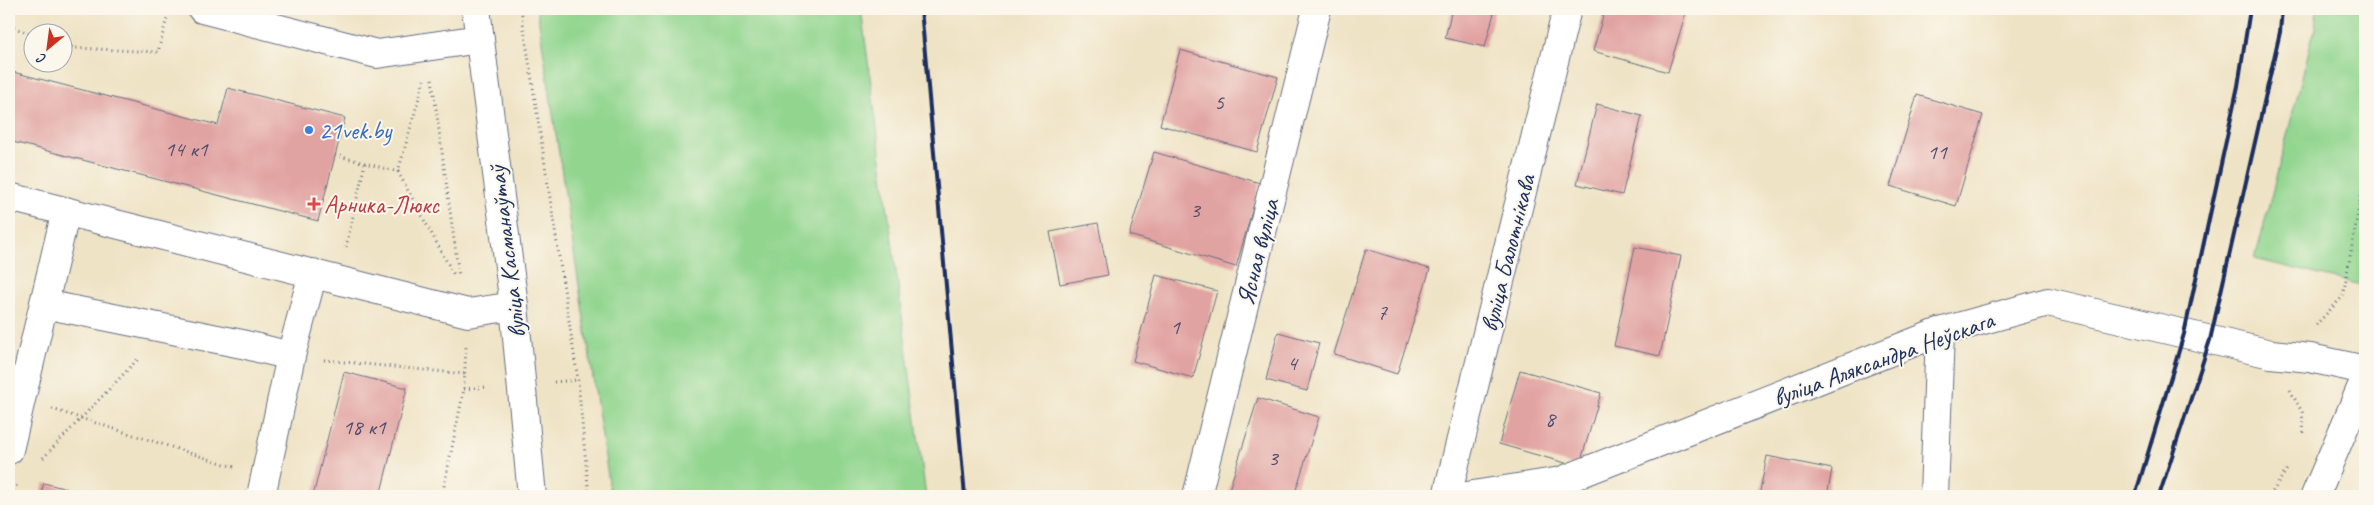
<svg xmlns="http://www.w3.org/2000/svg" width="2374" height="505" viewBox="0 0 2374 505" font-family="Caveat,sans-serif">
<style>
.green{fill:#91d58e;stroke:#568276}
.building{fill:#e1a3a1}
.lines{fill:none;stroke-linecap:round;stroke-linejoin:round}
.minor-casing{stroke:#656e82;stroke-width:30}
.major-casing{stroke:#656e82;stroke-width:30}
.path{stroke:#656e82;stroke-width:3;stroke-dasharray:1 4;stroke-linecap:butt}
.minor{stroke:#fff;stroke-width:28}
.major{stroke:#fff;stroke-width:28}
.rail{stroke:#1b2f5e;stroke-width:4}
.shop-dot{fill:#3f7fe0;stroke:#fbf7ec;stroke-width:2}
.health-dot{fill:#e0444e;stroke:#fbf7ec;stroke-width:2}
.labels{text-anchor:middle;stroke-width:4;stroke-linejoin:round;paint-order:stroke}
.number-label{font-size:22px;fill:#4c4c6f}
.shop-label{font-size:25px;fill:#366cbe;stroke:#fbf7ec;text-anchor:start}
.health-label{font-size:25px;fill:#be3a42;stroke:#fbf7ec;text-anchor:start}
.street-label{font-size:25px;fill:#1b2f5e;stroke:#fbf7ec}
</style>
<rect width="100%" height="100%" fill="#fbf7ec"/>
<filter id="ink" filterUnits="userSpaceOnUse"><feTurbulence type="fractalNoise" baseFrequency=".02" numOctaves="2"/><feDisplacementMap in="SourceGraphic" scale="10" xChannelSelector="R" yChannelSelector="G"/><feConvolveMatrix kernelMatrix="1 2 1 2 8 2 1 2 1" color-interpolation-filters="sRGB"/></filter>
<filter id="wash" filterUnits="userSpaceOnUse"><feTurbulence type="fractalNoise" baseFrequency=".0096" numOctaves="4" result="noise"/><feDisplacementMap in="SourceGraphic" scale="20" xChannelSelector="R" yChannelSelector="G"/><feGaussianBlur stdDeviation="1.12" result="paint"/><feColorMatrix in="noise" values="0 0 0 0 0 0 0 0 0 0 0 0 0 0 0 0 0 1.4 0 .05"/><feComposite in="paint" operator="in"/></filter>
<g filter="url(#wash)">
<rect width="100%" height="100%" fill="#efe3c5"/>
<g class="green">
<path d="M537,9H861L926,496H611Z"/>
<path d="M2317,9H2365V286L2255,259L2315,27Z"/>
</g>
<g id="blocks">
<g class="building">
<path d="M1452,9H1495L1485,47L1445,38Z"/>
<path d="M1605,9H1687L1668,72L1593,51Z"/>
<path d="M1180,50L1278,77L1257,152L1160,125Z"/>
<path d="M9,71L218,125L228,88L345,118L318,221L9,141Z"/>
<path d="M1917,95L1983,115L1956,206L1890,186Z"/>
<path d="M1597,104L1642,116L1622,195L1577,184Z"/>
<path d="M1154,152L1260,183L1236,267L1129,235Z"/>
<path d="M1098,223L1108,275L1060,284L1050,232Z"/>
<path d="M1635,247L1681,256L1660,356L1614,346Z"/>
<path d="M1366,249L1430,269L1397,374L1334,354Z"/>
<path d="M1156,275L1217,291L1193,378L1133,361Z"/>
<path d="M1278,332L1319,343L1307,391L1266,380Z"/>
<path d="M1520,370L1601,393L1579,467L1499,444Z"/>
<path d="M344,372L407,388L380,496H313Z"/>
<path d="M1258,398L1319,417L1294,496H1227Z"/>
<path d="M1767,456L1832,469L1827,496H1759Z"/>
<path d="M44,483L94,496H40Z"/>
</g>
</g>
</g>
<g filter="url(#ink)">
<use href="#blocks" fill-opacity="0" stroke="#656e82" stroke-width="1"/>
<g class="lines">
<defs>
<g id="minor">
<path d="M202,9L377,54L480,39"/>
<path d="M9,197L468,313L514,306"/>
<path d="M44,304L242,344L291,356"/>
<path d="M9,450L66,211"/>
<path d="M261,496L291,356L313,273"/>
<path d="M1197,496L1317,9"/>
<path d="M1447,496L1567,9"/>
<path d="M1467,496L1561,481L1940,332L2048,302L2271,354L2310,358L2365,370"/>
<path d="M1934,496L1940,332"/>
</g>
<g id="major">
<path d="M476,9L514,306L532,496"/>
<path d="M2315,496L2365,379"/>
</g>
</defs>
<use href="#minor" class="minor-casing"/>
<use href="#major" class="major-casing"/>
<g class="path">
<path d="M521,9L578,380L589,496"/>
<path d="M9,26L32,34"/>
<path d="M62,44L75,48L158,52L168,14"/>
<path d="M432,79L459,276"/>
<path d="M335,155L398,172L454,275"/>
<path d="M398,172L424,80"/>
<path d="M346,247L365,163"/>
<path d="M2316,325L2343,296L2365,173"/>
<path d="M324,360L465,374"/>
<path d="M554,382L578,380"/>
<path d="M464,389L488,387"/>
<path d="M2290,390L2302,412L2304,433"/>
<path d="M52,409L234,467"/>
<path d="M43,458L139,358"/>
<path d="M9,493L19,483"/>
<path d="M442,496L464,389L466,346"/>
<path d="M2270,496L2287,469"/>
</g>
<use href="#minor" class="minor"/>
<use href="#major" class="major"/>
<g class="rail">
<path d="M921,9L965,496"/>
<path d="M2135,496L2184,334L2238,86L2250,9"/>
<path d="M2159,496L2210,340L2280,32L2282,9"/>
</g>
</g>
</g>
<circle class="shop-dot" cx="309" cy="130" r="5"/>
<path class="health-dot" d="M311.5 196.5h5v5h5v5h-5v5h-5v-5h-5v-5h5z"/>
<g class="labels">
<g class="number-label">
<text x="1219" y="109">5</text>
<text x="186" y="156">14 к1</text>
<text x="1937" y="159">11</text>
<text x="1195" y="217">3</text>
<text x="1382" y="319">7</text>
<text x="1175" y="334">1</text>
<text x="1292" y="370">4</text>
<text x="1550" y="426">8</text>
<text x="364" y="434">18 к1</text>
<text x="1273" y="465">3</text>
</g>
<g class="shop-label">
<text x="319" y="139">21vek.by</text>
</g>
<g class="health-label">
<text x="324" y="213">Арника-Люкс</text>
</g>
<g class="street-label">
<text transform="translate(506 252) rotate(-97)" y="9">вуліца Касманаўтаў</text>
<text transform="translate(1257 252) rotate(-76)" y="9">Ясная вуліца</text>
<text transform="translate(1507 253) rotate(-76)" y="9">вуліца Балотнікава</text>
<text transform="translate(1883 358) rotate(-20)" y="9">вуліца Аляксандра Неўскага</text>
</g>
</g>
<rect width="2374" height="505" fill="none" stroke="#fbf7ec" stroke-width="30"/>
<g transform="translate(48 48) rotate(209)"><circle r="24" fill="#fbf7ec" stroke="#a1a7b3"/>
<path d="M0-4L9 19L0 12L-9 19Z" fill="#c8321e"/>
<text y="-8" font-size="14" font-weight="bold" text-anchor="middle" fill="#1b2f5e">С</text>
</g>
</svg>
